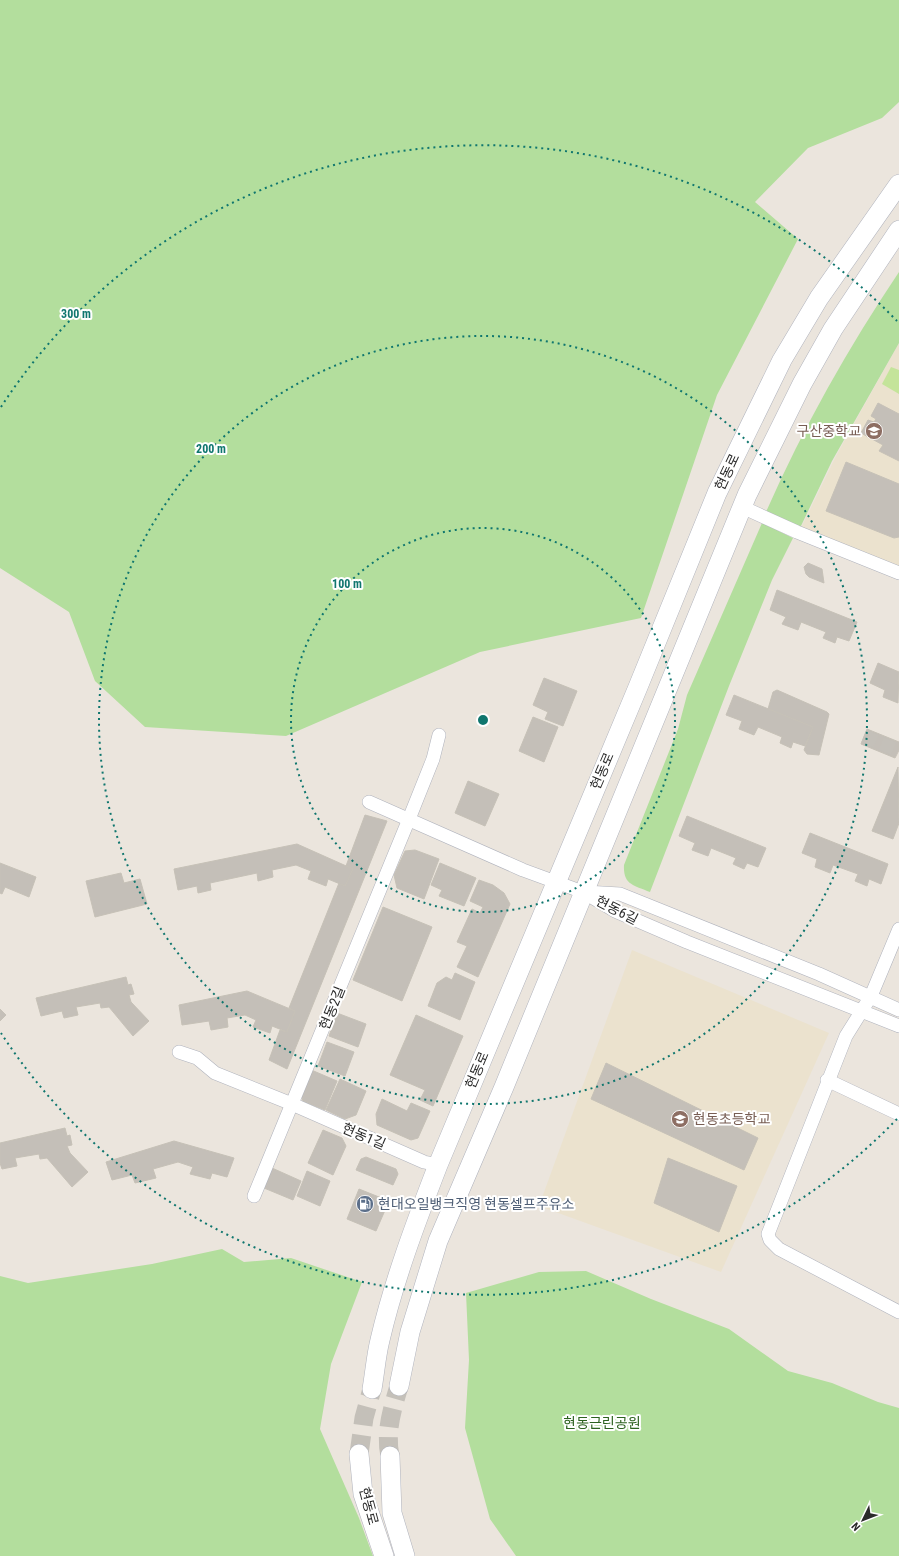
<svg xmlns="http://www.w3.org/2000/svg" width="899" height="1556" viewBox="0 0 899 1556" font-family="'Roboto Condensed','Noto Sans KR',sans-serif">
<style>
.education{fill:#ebe2ce}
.green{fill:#b3de9d}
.pitch{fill:#c4e49a}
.building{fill:#c4bfb8;stroke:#c6c1b7}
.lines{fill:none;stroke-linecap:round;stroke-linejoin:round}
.street-tunnel{stroke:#c4c0b9;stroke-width:13;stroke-dasharray:13 6;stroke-linecap:butt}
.secondary-tunnel{stroke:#c4c0b9;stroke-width:19;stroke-dasharray:19 10;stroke-linecap:butt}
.street-casing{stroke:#b0b3bd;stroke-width:14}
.secondary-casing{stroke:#b0b3bd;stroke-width:20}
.street{stroke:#fff;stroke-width:13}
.secondary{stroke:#fff;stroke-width:19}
.ring{fill:none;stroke:#0f766e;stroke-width:2;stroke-dasharray:2 4}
.labels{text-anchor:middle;stroke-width:4;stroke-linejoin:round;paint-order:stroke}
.education-label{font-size:14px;fill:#785e54;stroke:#fff;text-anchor:end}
.street-label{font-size:14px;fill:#2a2a2a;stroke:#fff}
.service-label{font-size:14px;fill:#4e5e75;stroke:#fff;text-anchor:start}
.park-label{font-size:14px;fill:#2d621f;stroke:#fff}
.centre{fill:#0f766e;stroke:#fff;stroke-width:2}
.ring-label{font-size:12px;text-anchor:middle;font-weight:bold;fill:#0f766e;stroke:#fff;stroke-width:4;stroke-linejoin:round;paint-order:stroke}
</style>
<rect width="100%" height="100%" fill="#ebe5dd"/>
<g class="education">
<path d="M899,343V567L801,528L836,456Z"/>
<path d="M632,950L829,1033L721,1272L539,1206Z"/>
</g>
<g class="green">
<path d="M0,0H899V102L882,118L808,148L755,202L798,239L717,395L641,618L480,652L286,736L145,727L95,681L69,612L0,568Z"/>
<path d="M899,272V343L832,461L800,528L766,512C803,428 848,348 899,272Z"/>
<path d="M762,523L793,538L772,580L729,686L650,892C634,885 623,885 624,865L678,729L687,695Z"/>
<path d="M222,1249L244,1262L291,1258L362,1282L331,1364L320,1429L359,1518L373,1556H0V1276L28,1283L152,1264Z"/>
<path d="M586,1271L651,1299L729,1329L788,1371L832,1383L878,1402L899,1408V1556H516L490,1519L465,1428L469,1360L466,1293L539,1272Z"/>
</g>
<path class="pitch" d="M891,367L899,370V394L882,384Z"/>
<g class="building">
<path d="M878,403L899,414V461L879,451L883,445L861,433L868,420L874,422L876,419L871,416Z"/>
<path d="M846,462L899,484V537L894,538L826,511Z"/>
<path d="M808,563L822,569L824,583L809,577L806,574L804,567Z"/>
<path d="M777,590L857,622L849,641L837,637L835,643L823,638L826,632L801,622L798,630L782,624L786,617L770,610Z"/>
<path d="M878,663L899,672L898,703L883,697L885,690L870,683Z"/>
<path d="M544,678L577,691L563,726L545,719L548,712L533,705Z"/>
<path d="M777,690L827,712L829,714L819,755L807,754L804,750L813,727L768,709L773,692Z"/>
<path d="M734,695L813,727L805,746L793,742L791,748L780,743L782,737L758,727L754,735L739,729L742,721L726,715Z"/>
<path d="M533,717L558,727L544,762L519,751Z"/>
<path d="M867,729L899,742V750L895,758L861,744Z"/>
<path d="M898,767L899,823L893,839L872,831Z"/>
<path d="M468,781L499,794L485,826L455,813Z"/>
<path d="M365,815L387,821L287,1069L269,1060L280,1030L287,1032L295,1011L289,1008L339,883L345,886L353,869L346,866Z"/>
<path d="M687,816L766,848L758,867L747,863L744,869L733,864L736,858L711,848L708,856L692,850L695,843L679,836Z"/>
<path d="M810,833L888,864L881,884L869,879L867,886L855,881L858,874L833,865L830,873L815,867L817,859L802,853Z"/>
<path d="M297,844L353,869L345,886L328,879L326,886L308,879L311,871L296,865L272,870L273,877L258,881L257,873L210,883L211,890L198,893L197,886L178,890L174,869Z"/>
<path d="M415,850L439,859L424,899L397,888L394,875L405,851Z"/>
<path d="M0,863L36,877L29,897L5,887L2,894L0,893Z"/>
<path d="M440,863L476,878L464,906L439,896L442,890L431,885Z"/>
<path d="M121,873L124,883L140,879L147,904L95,917L86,881Z"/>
<path d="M479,880L493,885L504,893L510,904L478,977L457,967L467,946L457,942L472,909L480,913L483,907L470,901Z"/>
<path d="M383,907L432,927L402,1001L353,980Z"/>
<path d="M455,973L475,982L460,1020L428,1006L437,983L446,977L452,980Z"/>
<path d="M126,977L128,985L131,984L134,994L129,995L131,1002L149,1021L133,1036L109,1007L101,1008L100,1003L76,1007L78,1015L64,1018L62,1011L41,1016L36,998Z"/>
<path d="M247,991L295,1011L287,1032L272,1026L270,1033L253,1027L256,1020L245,1015L227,1018L228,1027L211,1030L209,1021L182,1025L179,1005Z"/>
<path d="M0,1009L6,1015L0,1021Z"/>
<path d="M337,1013L366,1024L358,1047L329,1036Z"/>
<path d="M416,1015L463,1036L433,1106L420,1100L425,1090L390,1075Z"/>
<path d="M327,1042L354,1052L345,1076L318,1066Z"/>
<path d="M606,1063L758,1138L744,1170L591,1099Z"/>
<path d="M309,1069L337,1081L325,1110L303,1101L300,1091Z"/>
<path d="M340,1079L366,1091L356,1115L345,1119L326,1110Z"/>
<path d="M382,1099L407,1111L411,1103L430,1111L418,1138L411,1140L377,1125L376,1114Z"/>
<path d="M65,1128L67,1136L70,1135L72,1145L67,1146L70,1153L88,1172L72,1187L47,1158L40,1159L39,1154L15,1158L17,1166L2,1169L0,1163V1143Z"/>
<path d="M323,1130L342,1138L346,1146L333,1175L308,1163Z"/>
<path d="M174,1141L234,1158L227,1177L212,1173L210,1179L190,1174L193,1167L178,1162L153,1169L156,1178L135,1183L132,1175L112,1180L106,1162Z"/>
<path d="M366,1157L396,1169L398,1174L393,1185L356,1170L361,1159Z"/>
<path d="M668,1158L737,1186L719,1232L654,1203Z"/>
<path d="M272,1168L301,1181L293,1200L264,1188Z"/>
<path d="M307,1171L330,1181L320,1206L297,1196Z"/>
<path d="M359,1189L389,1201L376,1231L347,1219Z"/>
</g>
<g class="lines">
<path class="street-tunnel" d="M864,736L899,751"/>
<g class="secondary-tunnel">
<path d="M359,1454L364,1418L372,1389"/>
<path d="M390,1456C385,1432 392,1410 399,1386"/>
</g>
<defs>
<g id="street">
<path d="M742,507L797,532L899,573"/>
<path d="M369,802L523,870L583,892L615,911L687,942L899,1026"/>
<path d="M585,892L620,894L819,974L899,1010"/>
<path d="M899,929L871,996L846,1036L768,1234L770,1240L779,1249L899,1312"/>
<path d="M179,1052L197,1058L215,1073L292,1104L424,1162L438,1165"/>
<path d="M827,1080L899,1114"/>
<path d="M254,1196L409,819L433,759L439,735"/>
</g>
<g id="secondary">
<path d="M399,1386L410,1332L438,1241L504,1087L747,495L802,384L833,329L899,230"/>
<path d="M372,1389C375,1372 376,1356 380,1340C394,1280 416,1222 438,1165L638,687L717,493L782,360L819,298L899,184"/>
<path d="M359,1454L363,1494L384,1556"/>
<path d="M390,1456L392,1513L405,1556"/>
</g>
</defs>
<use href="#street" class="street-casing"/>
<use href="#secondary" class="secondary-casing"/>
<use href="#street" class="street"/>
<use href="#secondary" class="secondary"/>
</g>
<g class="ring">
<circle cx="483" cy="720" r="192"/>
<circle cx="483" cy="720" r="384"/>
<path d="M897 1119A575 575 0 0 1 1 1033M1 407A575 575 0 0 1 897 321"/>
</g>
<defs>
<symbol id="school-disc" viewBox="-11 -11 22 22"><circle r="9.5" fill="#8d6e63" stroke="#fff"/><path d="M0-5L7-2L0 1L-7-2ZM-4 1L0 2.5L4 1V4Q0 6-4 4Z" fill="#fff"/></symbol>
<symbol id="fuel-disc" viewBox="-11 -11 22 22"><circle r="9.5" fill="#5c6f8a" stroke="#fff"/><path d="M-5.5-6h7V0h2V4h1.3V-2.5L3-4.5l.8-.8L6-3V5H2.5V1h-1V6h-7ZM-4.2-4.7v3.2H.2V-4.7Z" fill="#fff"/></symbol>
</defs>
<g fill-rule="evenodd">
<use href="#school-disc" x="864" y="421" width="20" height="20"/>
<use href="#school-disc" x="670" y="1109" width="20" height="20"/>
<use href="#fuel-disc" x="355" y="1194" width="20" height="20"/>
</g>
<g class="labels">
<g class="education-label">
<text x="861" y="436">구산중학교</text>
<text x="693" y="1124" text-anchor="start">현동초등학교</text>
</g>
<g class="street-label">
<text transform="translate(727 472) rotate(-65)" y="5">현동로</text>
<text transform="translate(602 771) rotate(-67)" y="5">현동로</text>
<text transform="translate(617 910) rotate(27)" y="5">현동6길</text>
<text transform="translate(332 1008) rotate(-68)" y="5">현동2길</text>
<text transform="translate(477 1070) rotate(-67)" y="5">현동로</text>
<text transform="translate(364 1136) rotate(23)" y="5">현동1길</text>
<text transform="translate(369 1506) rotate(75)" y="5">현동로</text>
</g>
<g class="service-label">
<text x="378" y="1209">현대오일뱅크직영 현동셀프주유소</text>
</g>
<g class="park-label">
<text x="602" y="1428">현동근린공원</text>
</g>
</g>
<circle cx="483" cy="720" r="6" class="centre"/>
<g class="ring-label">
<text x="76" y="318">300 m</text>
<text x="211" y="453">200 m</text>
<text x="347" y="588">100 m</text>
</g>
<g transform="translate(863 1520) rotate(227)" stroke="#ffffff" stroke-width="3" paint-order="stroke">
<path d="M0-3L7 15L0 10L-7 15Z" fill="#2a2a2a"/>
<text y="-6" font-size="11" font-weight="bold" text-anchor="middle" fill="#2a2a2a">N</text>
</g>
</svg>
